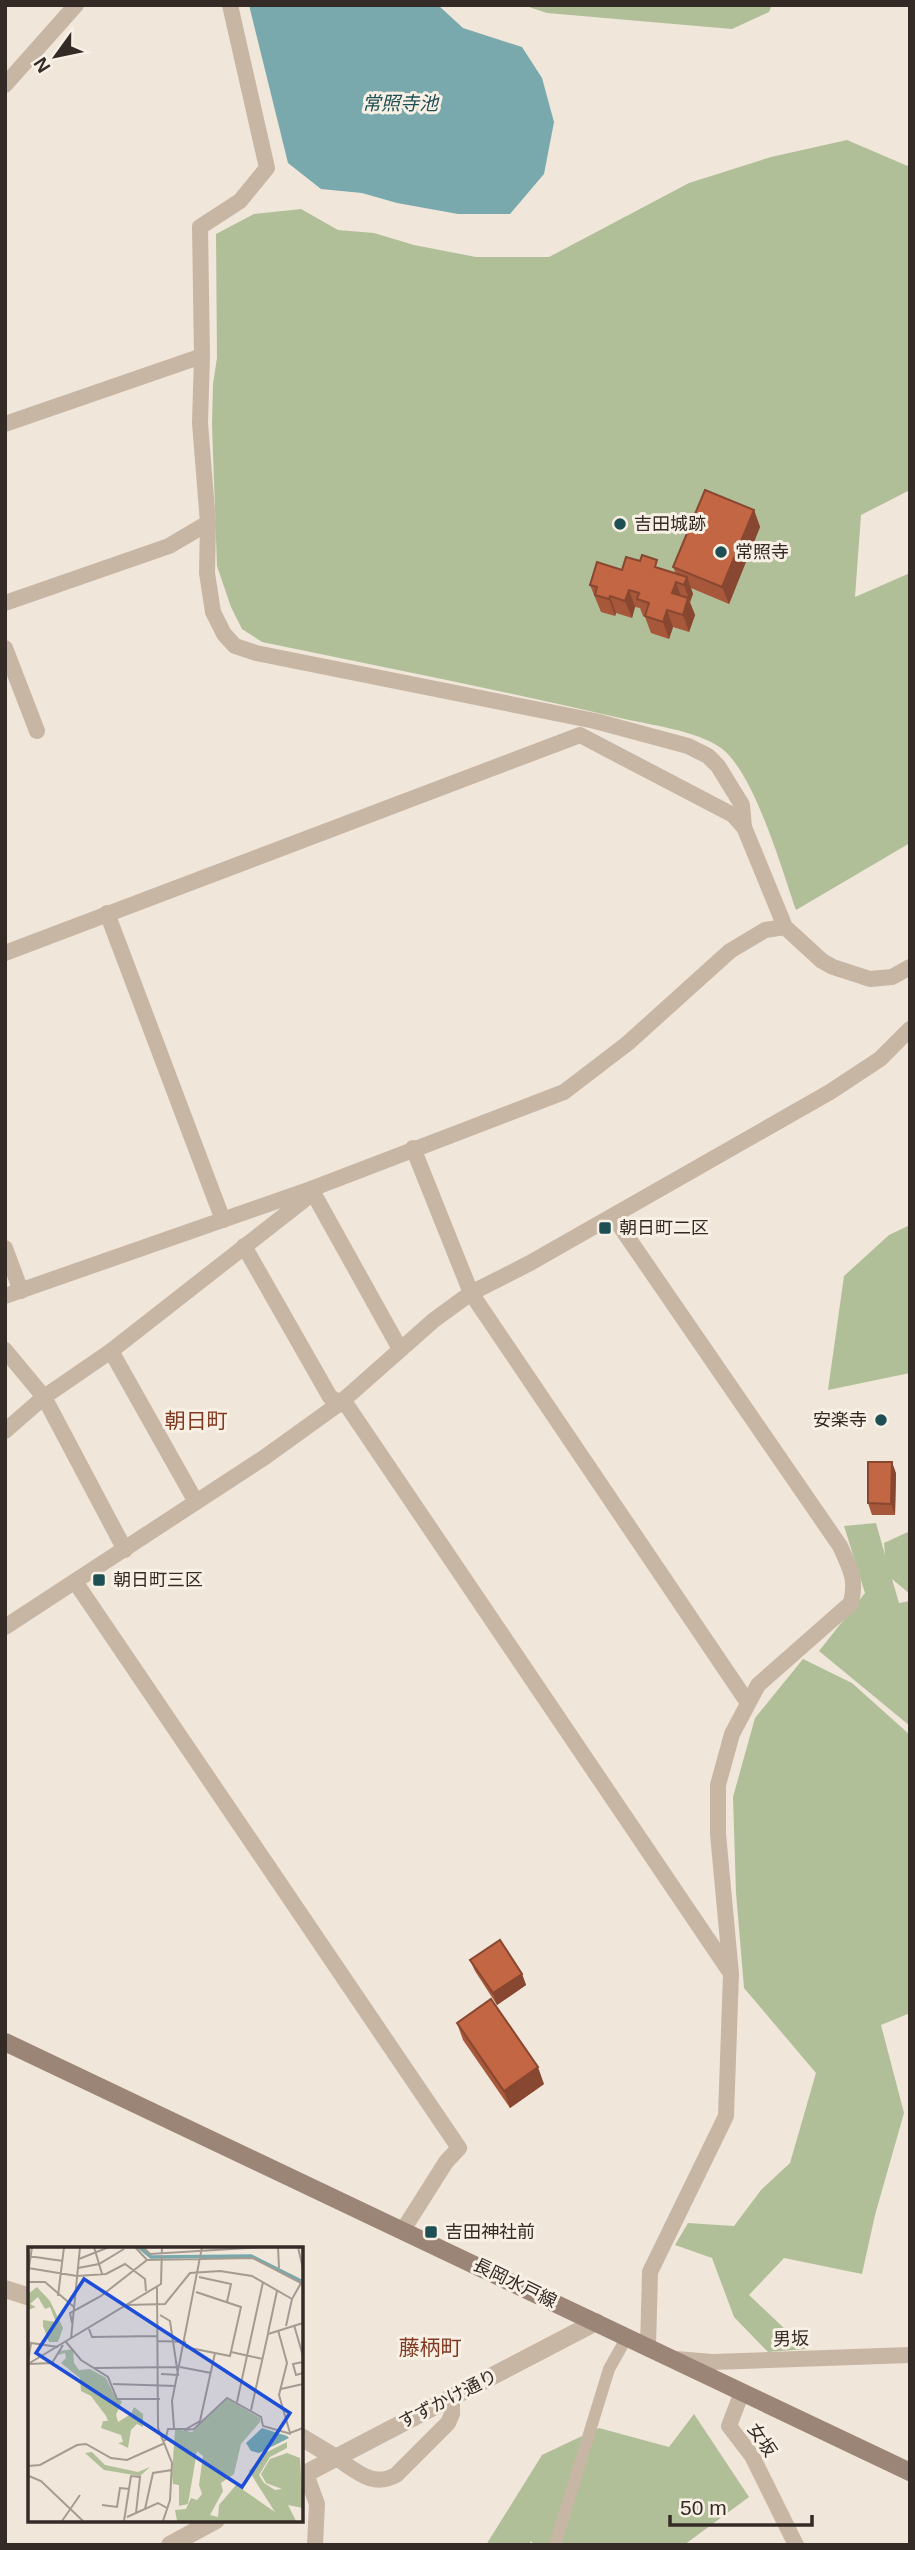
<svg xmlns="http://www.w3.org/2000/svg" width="915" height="2550" viewBox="0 0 915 2550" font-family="Arial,'Noto Sans JP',sans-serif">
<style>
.green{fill:#b1bf99}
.water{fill:#79a9ad}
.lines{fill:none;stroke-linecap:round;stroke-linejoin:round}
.pedestrian{stroke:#c8b6a5;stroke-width:12}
.minor{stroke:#c8b6a5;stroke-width:16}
.tertiary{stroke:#c8b6a5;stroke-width:18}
.secondary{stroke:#9b8577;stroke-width:18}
.wall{fill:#a8583a}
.shaded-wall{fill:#884730}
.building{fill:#c36644;stroke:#884730;stroke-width:2}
.poi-dot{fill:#1d4f54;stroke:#f8f0e5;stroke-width:2.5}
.labels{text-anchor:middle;stroke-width:6;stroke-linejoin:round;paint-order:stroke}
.poi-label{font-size:18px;fill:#342b26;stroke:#f8f0e5;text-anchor:start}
.street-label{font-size:18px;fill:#342b26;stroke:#f8f0e5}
.water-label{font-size:19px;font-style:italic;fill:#1d4f54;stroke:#f8f0e5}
.quarter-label{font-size:21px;fill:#813a22;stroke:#f8f0e5}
.inset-river{fill:none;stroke:#79a9ad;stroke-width:3.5}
.inset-road{fill:none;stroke:#a59b91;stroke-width:2}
.view{fill:#1d4ed8;fill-opacity:0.15;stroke:#1d4ed8;stroke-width:3.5}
.inset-edge{fill:none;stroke:#342b26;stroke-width:3.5}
</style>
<rect width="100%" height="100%" fill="#f0e6d9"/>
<g class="green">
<path d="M523,5H772L769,12L732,29L547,13Z"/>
<path d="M847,140L910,167V490L861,515L855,597L910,573V843L796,910C782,870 754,772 721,748C696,730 649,725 620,718C501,690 381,667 262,642L242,629L231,607L217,566L212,425L213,384L217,358L216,234L254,214L301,209L338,230L374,233L414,245L476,257H549L689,183L771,157Z"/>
<path d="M910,1225V1373L828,1390L844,1276L889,1235Z"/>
<path d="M876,1523L885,1555L884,1543L910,1531V1594L892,1579L899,1603L910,1601V1726L819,1651L865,1593L844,1526Z"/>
<path d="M803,1659L852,1683L910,1735V2013L881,2025L904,2113L875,2215L862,2274L784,2258L749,2295L806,2349L768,2352L734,2317L712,2258L675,2245L688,2223L734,2226L761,2190L790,2163L816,2073L744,1988L736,1893L733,1797L755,1718Z"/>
<path d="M694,2414L749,2497L684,2545H534L531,2541L529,2545H486L542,2455L599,2428L669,2447Z"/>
</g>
<path class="water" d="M249,5H438L463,28L522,47L542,78L554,122L544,174L510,214H458L397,203L362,193L321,189L288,163Z"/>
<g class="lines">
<path class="pedestrian" d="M555,2545L609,2369L627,2337"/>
<g class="minor">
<path d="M230,5L267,168L240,201L200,227L202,356L200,423L208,523L207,573L213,612L224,634L235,646L256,653L595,721L688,746L708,756L718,766L742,805L744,827"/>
<path d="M5,85L76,5"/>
<path d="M5,424L202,356"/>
<path d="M5,603L169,546L208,523"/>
<path d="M5,648L37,731"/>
<path d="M107,913L223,1220"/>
<path d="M5,953L580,735L733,815L744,827L785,927L822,961L833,967L870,979L892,977L910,967"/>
<path d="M413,1148L471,1293L748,1703"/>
<path d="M613,1216L840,1546C850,1568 857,1579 851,1603L758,1685L732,1734L718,1785V1834L731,1974L726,2116L650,2272L648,2347"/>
<path d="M244,1246L330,1397L348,1407L730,1972"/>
<path d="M5,1248L21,1291"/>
<path d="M5,1296L311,1189L564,1092L628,1043L730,951L765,930L785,927"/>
<path d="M5,1350L44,1397L125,1550"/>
<path d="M111,1351L196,1502"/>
<path d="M5,1431L44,1397L111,1351L304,1200L311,1189L400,1349"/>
<path d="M76,1583L459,2148L446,2162L403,2230"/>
<path d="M5,1627L265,1457L340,1403L434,1320L471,1293L530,1263L830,1092L880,1059L910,1029"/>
<path d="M676,2359L712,2362L910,2355"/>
<path d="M742,2392L729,2426L752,2456L796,2545"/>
<path d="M336,2458C357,2471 372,2488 396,2475L448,2423L452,2414V2397"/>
<path d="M306,2474L317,2504L315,2545"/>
</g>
<g class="tertiary">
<path d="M5,2289L30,2297"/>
<path d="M301,2437L336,2458"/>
<path d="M301,2476L596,2322"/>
<path d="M170,2545L216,2520"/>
</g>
<path class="secondary" d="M5,2042L910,2472"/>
</g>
<g class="wall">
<path d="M754,510L760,527L729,604L691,588L693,594L690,602L695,615L689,632L673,627L669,639L651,633L645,617L643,616L640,608L635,607L632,618L616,613L615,616L601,612L590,585L622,570L660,569L676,574L673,567Z"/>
<path d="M896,1473L895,1515H872L868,1503Z"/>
<path d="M470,1960L522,1974L526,1985L497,2005L475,1971Z"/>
<path d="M457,2023L544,2084L510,2108L463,2040Z"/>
</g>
<g class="shaded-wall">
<path d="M754,510L760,527L729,604L722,587Z"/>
<path d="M687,577L693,594L690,602L684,585Z"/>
<path d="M676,582L682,599L672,593Z"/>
<path d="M629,590L635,607L632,618L625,601Z"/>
<path d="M610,596L616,613L615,616L609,599Z"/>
<path d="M688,598L695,615L689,632L683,615Z"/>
<path d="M667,610L673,627L669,639L663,622Z"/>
<path d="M892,1462L896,1473L895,1515L891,1504Z"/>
<path d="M522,1974L526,1985L497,2005L493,1993Z"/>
<path d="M538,2067L544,2084L510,2108L504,2091Z"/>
</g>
<g class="building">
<path d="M705,490L754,510L722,587L673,567Z"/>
<path d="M642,555L657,560L655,567L687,577L684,585L676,582L672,593L688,598L683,615L667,610L663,622L645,616L649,603L637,599L639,593L629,590L625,601L610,596L609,599L595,595L597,587L590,585L597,562L622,570L626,557L640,561Z"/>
<path d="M868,1462H892L891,1504L868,1503Z"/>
<path d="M500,1940L522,1974L493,1993L470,1960Z"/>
<path d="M491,1999L538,2067L504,2091L457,2023Z"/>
</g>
<g class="poi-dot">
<circle cx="620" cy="524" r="7"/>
<circle cx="721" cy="552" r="7"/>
<rect x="598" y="1221" width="14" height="14" rx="3.5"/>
<circle cx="881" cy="1420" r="7"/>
<rect x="92" y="1573" width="14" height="14" rx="3.5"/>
<rect x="424" y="2225" width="14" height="14" rx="3.5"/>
</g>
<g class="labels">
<g class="poi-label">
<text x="634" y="530">吉田城跡</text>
<text x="735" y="558">常照寺</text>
<text x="619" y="1234">朝日町二区</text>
<text x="867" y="1426" text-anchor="end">安楽寺</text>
<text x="113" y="1586">朝日町三区</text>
<text x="445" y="2238">吉田神社前</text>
</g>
<g class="street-label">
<text transform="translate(515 2283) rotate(26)" y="6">長岡水戸線</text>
<text transform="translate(791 2339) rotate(-2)" y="6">男坂</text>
<text transform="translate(448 2399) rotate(-27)" y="6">すずかけ通り</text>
<text transform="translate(762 2440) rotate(56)" y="6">女坂</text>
</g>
<g class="water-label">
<text x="400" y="110">常照寺池</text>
</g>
<g class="quarter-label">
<text x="196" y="1428">朝日町</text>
<text x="430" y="2355">藤柄町</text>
</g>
</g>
<g transform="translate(28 2247)">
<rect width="275" height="275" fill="#f0e6d9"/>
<path d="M9,40L22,54L35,81L30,95H21L15,79V73L28,75L22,60L17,62L10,50L2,57L8,60L0,63V47ZM45,102L46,116L51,123L62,122L78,131L88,152L94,154L88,168L90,175L103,167L106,160L115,167V180L109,177L103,183L100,201L90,196L95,195L93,188L73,181L75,174H80L78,169L63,149L53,144L52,131L33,116L38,111L37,106L30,108L31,104ZM199,152L232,171V175L213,197L206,227L193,236L195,244L182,268L190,270L191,258L208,238L247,265L221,224L237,206L259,195V201L242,210L231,228L236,236L247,243L254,242L238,236L233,227L242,212L259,206L272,211L275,261L260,258L268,274H149L147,263L158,262L163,251L169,253L174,247L171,238L175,209L169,204L160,257L151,259V238L145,237L144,228L147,182L164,185ZM64,205L77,218L110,225L122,220L112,229L76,223L57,206Z" fill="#b1bf99"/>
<path d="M234,181L259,189L261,191L231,206L223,204L218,196Z" fill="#79a9ad"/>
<path class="inset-river" d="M111,0L123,10L223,9L275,35"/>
<path class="inset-road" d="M66,0L74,27M107,0L119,13L225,11L275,37M115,0L122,7L235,0M250,0L251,21M270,0L275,22M0,9L35,14M51,12L81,0M0,21L49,29M50,21L71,17L96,2M0,27L4,0M49,29L78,27L97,17L117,32L118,44M171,30L203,37L199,55M0,35H17L46,60M129,40L130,181L144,216L142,253L135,274M30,49L36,0M99,58L137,57L162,26L192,24L224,29L264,52M132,68L142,74L150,128L133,127M44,76L42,66L73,49L119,13M266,78L275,109M258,79L264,52L273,36M61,82L64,90L130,89M250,83L259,116L251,148L262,186L275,181M240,86L249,44M43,92L52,0M130,94L158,95M38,95L53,113L80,130L89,152H132M157,100L202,109L213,60L168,45M203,105L235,112M0,115L3,96L30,100M275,115L265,117L268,128L275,126M0,117L24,116L35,98M0,117L133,37L134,0M152,120L183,126M66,121L149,120M85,137L148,139M253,142L275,137M209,155L235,35M223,163L240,87L275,76M146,181L144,154L174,0M156,183L166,182L199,151L233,170L235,179L263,187M137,194L140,182H158L172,174L187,106M0,219L12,218L49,198L58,197L83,211L99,213L137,196M1,229L13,234L55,274M74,258L89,260L92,241L102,242M117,262L125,226L144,223M99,270L130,256L139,261M34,274L52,248M96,274L103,229L112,230L108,266"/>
<path class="view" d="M56,32L262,166L214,240L8,106Z"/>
<rect width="275" height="275" class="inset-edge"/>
</g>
<rect width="915" height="2550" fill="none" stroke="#342b26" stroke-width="14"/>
<g transform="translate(56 56) rotate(237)" stroke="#f8f0e5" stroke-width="5" paint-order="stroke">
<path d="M0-5L12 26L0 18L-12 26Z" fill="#342b26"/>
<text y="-10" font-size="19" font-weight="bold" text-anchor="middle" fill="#342b26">N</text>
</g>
<path d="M670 2515v10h142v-10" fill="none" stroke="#342b26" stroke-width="3.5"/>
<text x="680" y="2515" font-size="21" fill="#342b26" stroke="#f8f0e5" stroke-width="5" paint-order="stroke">50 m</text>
</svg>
